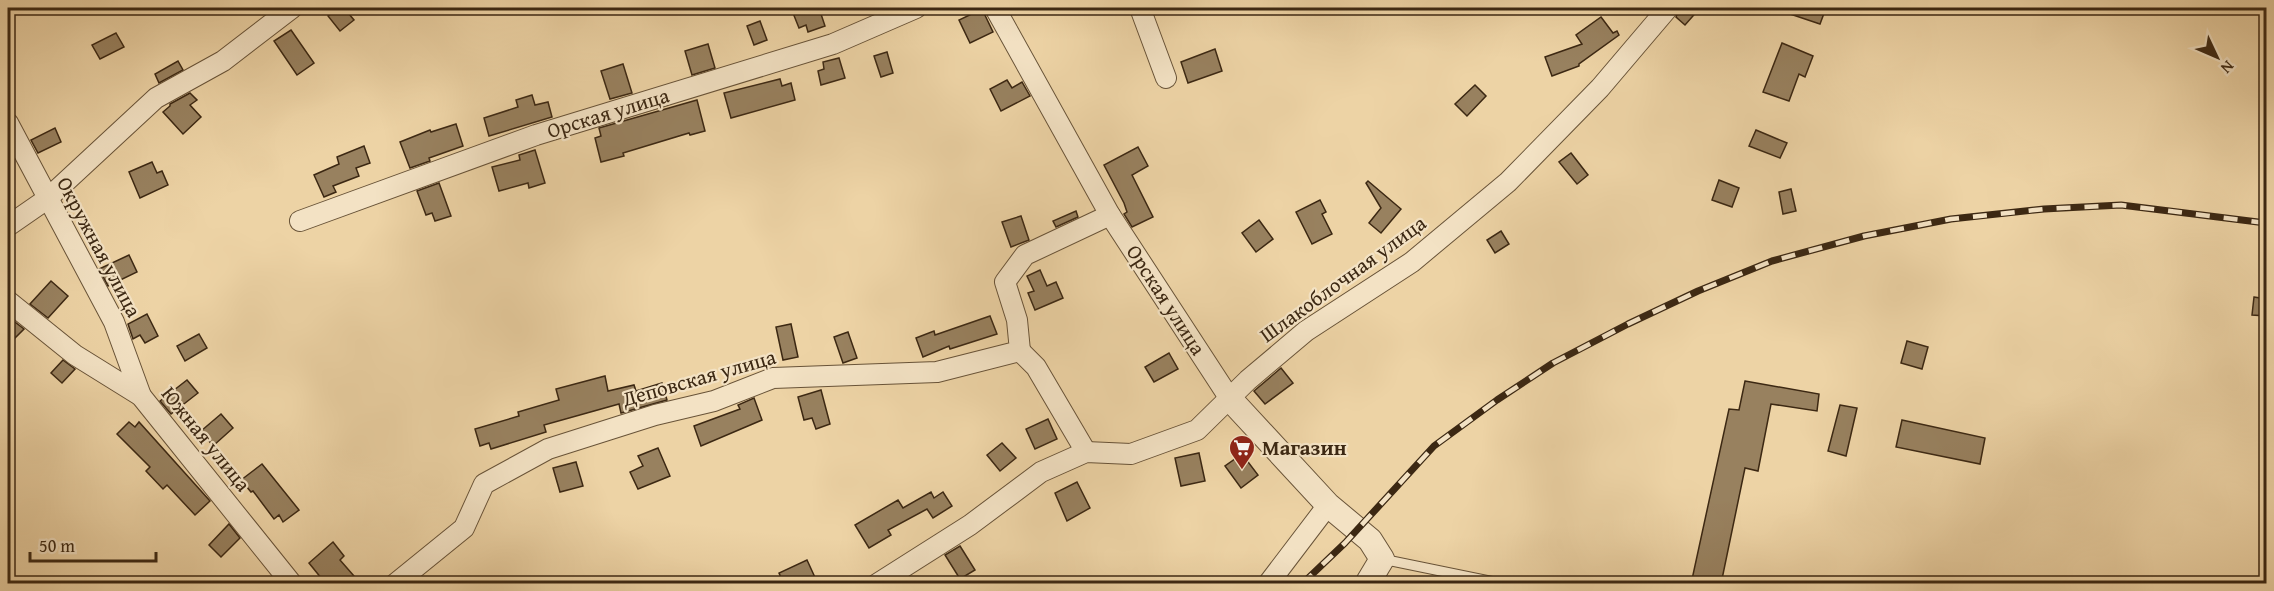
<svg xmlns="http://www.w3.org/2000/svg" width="2274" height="591" viewBox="0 0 2274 591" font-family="'Gentium Book Plus',serif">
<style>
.building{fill:#98815f;stroke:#3c2813;stroke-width:1.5}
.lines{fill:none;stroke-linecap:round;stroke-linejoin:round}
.service-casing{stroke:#685338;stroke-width:11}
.minor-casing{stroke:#685338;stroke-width:22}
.tertiary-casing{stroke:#685338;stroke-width:26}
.service{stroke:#f3e2c4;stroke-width:9}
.minor{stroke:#f3e2c4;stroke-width:20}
.tertiary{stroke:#f3e2c4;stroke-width:24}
.rail-casing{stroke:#3c2813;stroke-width:7}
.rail{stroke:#f3e2c4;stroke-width:4.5;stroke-dasharray:14;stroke-linecap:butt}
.labels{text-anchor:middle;stroke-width:4.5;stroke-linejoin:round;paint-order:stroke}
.street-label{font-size:21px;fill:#3c2813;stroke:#f3e2c4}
.poi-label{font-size:21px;font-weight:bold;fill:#3c2813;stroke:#f3e2c4;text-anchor:start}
</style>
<rect width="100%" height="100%" fill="#edd3a5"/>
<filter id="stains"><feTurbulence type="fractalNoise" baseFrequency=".00333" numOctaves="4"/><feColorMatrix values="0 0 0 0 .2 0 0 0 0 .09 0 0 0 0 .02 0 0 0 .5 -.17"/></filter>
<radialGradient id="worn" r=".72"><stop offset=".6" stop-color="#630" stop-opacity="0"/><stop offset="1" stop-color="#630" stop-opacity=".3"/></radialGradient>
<g class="building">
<path d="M339,8H344L354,20L340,31L328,16Z"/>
<path d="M808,8H819L825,26L808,32L806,25L799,28L793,13Z"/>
<path d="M1680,8H1700L1685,25L1676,17Z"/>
<path d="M1778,8H1826L1820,24L1778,10Z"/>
<path d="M982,9L993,32L970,43L959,20Z"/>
<path d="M1601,17L1613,33L1617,31L1619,35L1579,64V66L1552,76L1545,57L1582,44L1576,35Z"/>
<path d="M760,21L767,40L754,45L747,26Z"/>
<path d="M291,30L314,63L297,75L274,41Z"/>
<path d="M116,33L124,47L100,59L92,45Z"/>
<path d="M1782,43L1813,56L1805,77L1799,74L1789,101L1763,92Z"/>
<path d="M708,44L715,68L692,75L685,51Z"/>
<path d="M1215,49L1222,71L1188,83L1181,62Z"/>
<path d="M887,52L893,73L881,77L874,56Z"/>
<path d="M839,58L845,78L821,85L818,71L824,69L823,62Z"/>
<path d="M178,61L183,70L159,83L155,74Z"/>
<path d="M623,64L632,93L610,99L601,71Z"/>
<path d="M780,79L782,86L791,83L795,100L731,118L724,93Z"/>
<path d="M1007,80L1012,88L1022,82L1030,96L1001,111L990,89Z"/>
<path d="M1475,85L1486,96L1467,116L1455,104Z"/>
<path d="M190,93L197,100L190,105L201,117L183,134L163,112L170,106V104Z"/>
<path d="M532,95L535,105L548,102L552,117L489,136L484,118L518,107L516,100Z"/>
<path d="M697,100L705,131L690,135L689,133L623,153L624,156L601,162L595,138L601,136L599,128Z"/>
<path d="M456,124L463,146L429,158L430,161L410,168L400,142L430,130L431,132Z"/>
<path d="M55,128L61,142L38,153L31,140Z"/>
<path d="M1756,130L1787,143L1780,158L1749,146Z"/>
<path d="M364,146L370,163L356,168L359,176L333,186L336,192L324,197L314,175L339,164L337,157Z"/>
<path d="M1138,147L1148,166L1132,175L1153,217L1132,227L1124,214L1127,212L1124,203L1104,165Z"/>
<path d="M535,150L545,183L529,188L528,183L499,191L492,167L520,160L519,155Z"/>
<path d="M1571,153L1588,175L1577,184L1559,162Z"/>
<path d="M152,162L157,173L162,171L168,185L140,198L129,172Z"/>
<path d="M1719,180L1739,188L1732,207L1712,200Z"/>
<path d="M1368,181L1401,209L1381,233L1369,223L1381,208L1366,183Z"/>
<path d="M439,183L451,216L435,221L432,213L426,215L417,191Z"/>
<path d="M1791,189L1796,211L1783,214L1779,192Z"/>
<path d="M1320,200L1326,212L1322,214L1332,234L1312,244L1296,212Z"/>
<path d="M1076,211L1078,217L1056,227L1053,221Z"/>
<path d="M1021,216L1029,240L1011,247L1002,222Z"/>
<path d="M1259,220L1273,239L1256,252L1242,233Z"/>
<path d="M1501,231L1509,244L1495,253L1487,240Z"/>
<path d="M129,255L137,272L108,286L99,269Z"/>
<path d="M1040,270L1047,286L1056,282L1063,298L1035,310L1028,293L1034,291L1027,276Z"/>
<path d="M51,281L68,296L48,318L30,304Z"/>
<path d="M2254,297L2266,299V316L2252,315Z"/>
<path d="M147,314L158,336L145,343L140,335L133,339L128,324Z"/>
<path d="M990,316L997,334L950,349L949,346L923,357L916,338L934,331L935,335Z"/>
<path d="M11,319L24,329L8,345V322Z"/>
<path d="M791,324L798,357L783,360L776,327Z"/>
<path d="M848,332L857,358L843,363L834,337Z"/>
<path d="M199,334L207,348L185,361L177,346Z"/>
<path d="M1907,341L1928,347L1922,369L1901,363Z"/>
<path d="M1169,353L1178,369L1154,382L1145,367Z"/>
<path d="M63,360L75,369L62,383L51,373Z"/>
<path d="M1281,368L1293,383L1265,404L1254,391Z"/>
<path d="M605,376L608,391L634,385L636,391L662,383L667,400L621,413L619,404L544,425L546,432L491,449L489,443L480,446L475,429L519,416L518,412L559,400L556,389Z"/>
<path d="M187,380L198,393L171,414L160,401Z"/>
<path d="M1745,381L1819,394L1817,411L1771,404L1758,471L1745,468L1721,584H1691L1729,409L1739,410Z"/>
<path d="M821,390L830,424L816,429L812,418L804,420L798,397Z"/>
<path d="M754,398L762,420L701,446L694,426L740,409L738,405Z"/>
<path d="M1840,405L1857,408L1846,456L1828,451Z"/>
<path d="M221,414L233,428L213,446L201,431Z"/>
<path d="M1048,419L1057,439L1035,449L1026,429Z"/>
<path d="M1902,420L1985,438L1980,464L1896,447Z"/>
<path d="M129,422L135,427L139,422L210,501L195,515L167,485L163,489L146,471L150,467L117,434Z"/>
<path d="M1002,443L1016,458L1000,471L987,455Z"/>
<path d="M658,448L670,476L638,489L630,472L643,466L638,456Z"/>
<path d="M1199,453L1205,481L1181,486L1175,458Z"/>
<path d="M1242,454L1258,475L1241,488L1225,466Z"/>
<path d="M576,462L583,486L560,492L553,468Z"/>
<path d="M262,464L299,510L283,522L279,515L274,519L253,491L251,492L241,480Z"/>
<path d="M1077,482L1090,508L1067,521L1055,493Z"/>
<path d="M931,492L934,498L943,492L952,506L933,518L927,509L888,530L891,535L869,548L855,525L898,500L903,508Z"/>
<path d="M229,524L240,538L221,557L209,545Z"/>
<path d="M333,542L344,556L340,560L361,584H326L309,563Z"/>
<path d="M960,546L975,570L960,579L945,555Z"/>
<path d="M807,560L818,584H784L779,573Z"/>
</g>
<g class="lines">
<defs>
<path id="service" d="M1382,559L1504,584"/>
<g id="minor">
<path d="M995,8L1110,215L1230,399"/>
<path d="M1140,8L1166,78"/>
<path d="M8,123L114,322L141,396"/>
<path d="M300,221L536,135L833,44L916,8"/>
<path d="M8,226L47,199L156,98L223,61L292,8"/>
<path d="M8,301L75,355L141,396L292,584"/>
<path d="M1020,351L1036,367L1086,452"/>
<path d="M395,584L464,528L484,484L548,449L655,415L714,401L773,378L937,372L1020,351L1017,320L1005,282L1025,255L1110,215"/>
<path d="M877,584L970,525L1041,472L1086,452L1131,454L1197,430L1248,380L1306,331L1412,262L1508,182L1600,88L1668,8"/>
<path d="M1268,584L1328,505"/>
</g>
<path id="tertiary" d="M1230,399L1328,505L1370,540L1382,559L1367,584"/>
</defs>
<use href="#service" class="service-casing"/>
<use href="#minor" class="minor-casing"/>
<use href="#tertiary" class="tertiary-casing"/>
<use href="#service" class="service"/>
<use href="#minor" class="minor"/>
<use href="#tertiary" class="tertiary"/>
<defs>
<g id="rail">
<path d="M8,579L12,584"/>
<path d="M1302,584L1345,543L1434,446L1497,400L1553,363L1628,324L1698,291L1772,261L1864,236L1951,219L2044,209L2121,205L2266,223"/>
</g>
</defs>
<use href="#rail" class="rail-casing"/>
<use href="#rail" class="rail"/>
</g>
<defs>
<symbol id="supermarket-pin" viewBox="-11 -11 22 30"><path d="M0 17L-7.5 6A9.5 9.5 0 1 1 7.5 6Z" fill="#8f2418" stroke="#f3e2c4"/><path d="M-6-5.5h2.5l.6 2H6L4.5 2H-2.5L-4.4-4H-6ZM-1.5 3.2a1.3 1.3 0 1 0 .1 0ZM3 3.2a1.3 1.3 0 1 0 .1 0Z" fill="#fff"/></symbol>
</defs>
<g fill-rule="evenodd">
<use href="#supermarket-pin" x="1227" y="433" width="30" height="40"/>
</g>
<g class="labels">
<g class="street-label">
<text transform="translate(608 113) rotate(-17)" y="7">Орская улица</text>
<text transform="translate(99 247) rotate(62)" y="7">Окружная улица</text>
<text transform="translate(1343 279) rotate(-36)" y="7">Шлакоблочная улица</text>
<text transform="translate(1166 300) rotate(57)" y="7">Орская улица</text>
<text transform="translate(699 378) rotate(-16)" y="7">Деповская улица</text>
<text transform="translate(206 439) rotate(51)" y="7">Южная улица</text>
</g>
<g class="poi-label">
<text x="1262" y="455">Магазин</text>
</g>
</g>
<rect width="2274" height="591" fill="none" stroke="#edd3a5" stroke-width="30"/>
<rect x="9" y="9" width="2256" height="573" fill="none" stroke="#3c2813" stroke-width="3"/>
<rect x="15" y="15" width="2244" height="561" fill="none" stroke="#3c2813" stroke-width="1.5"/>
<g transform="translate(2217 57) rotate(134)" stroke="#f3e2c4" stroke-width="4.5" paint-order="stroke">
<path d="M0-4.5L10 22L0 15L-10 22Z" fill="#3c2813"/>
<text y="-9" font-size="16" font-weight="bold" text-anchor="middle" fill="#3c2813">N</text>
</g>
<path d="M30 552v9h126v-9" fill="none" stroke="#3c2813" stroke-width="3"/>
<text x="39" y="552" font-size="18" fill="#3c2813" stroke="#f3e2c4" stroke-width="4.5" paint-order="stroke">50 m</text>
<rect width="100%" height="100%" filter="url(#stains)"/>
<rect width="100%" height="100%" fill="url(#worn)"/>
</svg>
